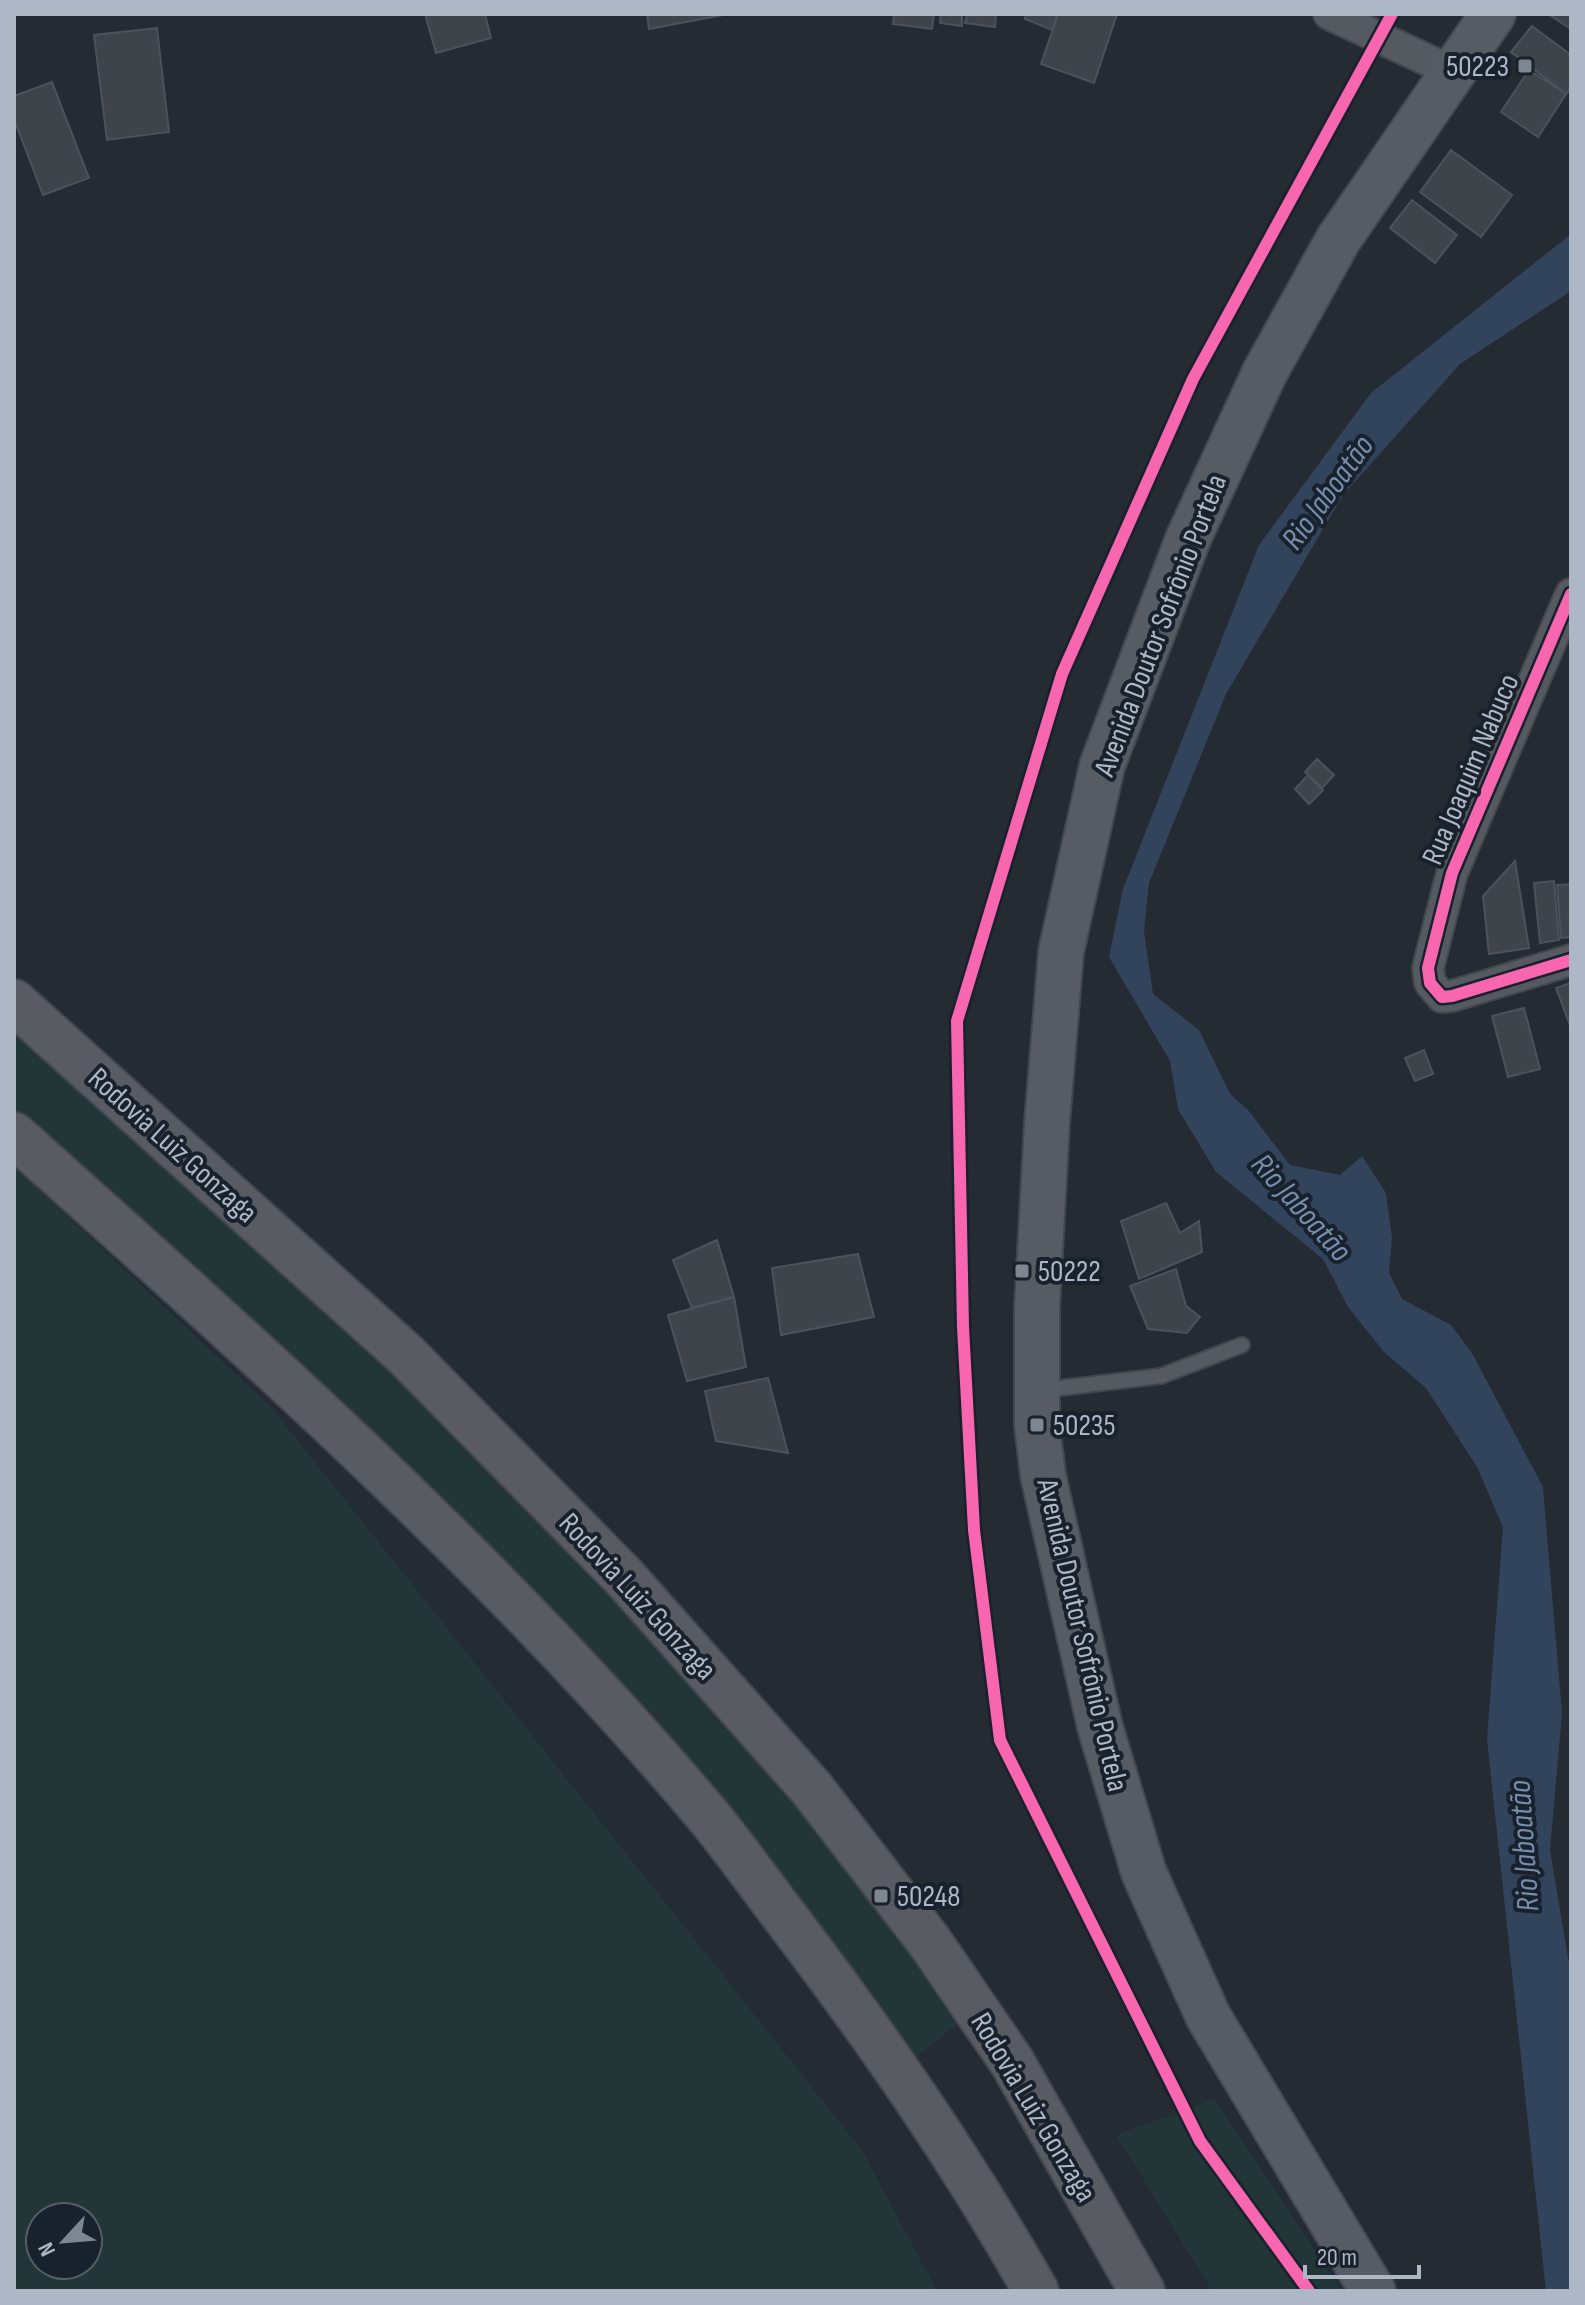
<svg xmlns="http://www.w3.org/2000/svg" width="1585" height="2305" viewBox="0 0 1585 2305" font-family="'Sofia Sans Condensed',sans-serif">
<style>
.green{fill:#223537;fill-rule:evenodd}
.water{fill:#32445b}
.building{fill:#3f444a;stroke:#4d525a;stroke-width:2}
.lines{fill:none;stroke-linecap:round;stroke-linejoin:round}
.service-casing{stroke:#43474d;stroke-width:18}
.minor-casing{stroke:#43474d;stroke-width:34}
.primary-casing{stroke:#42474f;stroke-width:48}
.trunk-casing{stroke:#42474e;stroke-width:48}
.service{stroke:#555960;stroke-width:14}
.minor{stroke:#555960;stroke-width:30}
.primary{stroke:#575b63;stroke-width:44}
.trunk{stroke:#585c62;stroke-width:44}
.cycleway-casing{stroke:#19212c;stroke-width:17}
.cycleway{stroke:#f766af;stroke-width:12}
.poi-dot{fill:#7e8692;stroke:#19212c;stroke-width:3}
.labels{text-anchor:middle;stroke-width:8;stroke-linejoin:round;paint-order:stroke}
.poi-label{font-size:30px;fill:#aeb7c5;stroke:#19212c;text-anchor:start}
.street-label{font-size:30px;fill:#aeb7c5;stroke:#19212c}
.water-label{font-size:32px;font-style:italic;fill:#758ead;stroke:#19212c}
</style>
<rect width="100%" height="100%" fill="#252b32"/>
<g class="green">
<path d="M14,993L307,1258L987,2001L900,2070L619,1711L14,1153Z"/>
<path d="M14,1166L272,1408L862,2150L937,2291H14ZM40,2217H88V2265H40Z"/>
<path d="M1214,2099L1342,2291H1212L1116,2135Z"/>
</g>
<path class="water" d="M1571,234V291L1460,364L1343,495L1226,694L1149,883L1144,931L1153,994L1199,1030L1230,1094L1248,1110L1290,1165L1340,1175L1362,1156L1386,1193L1392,1238L1389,1273L1402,1299L1451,1325L1472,1353L1543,1487L1562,1713L1550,1850L1571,1975V2291H1546L1487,1739L1503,1527L1477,1467L1426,1388L1384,1352L1348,1307L1323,1259L1216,1172L1178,1109L1170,1061L1109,957L1123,889L1259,545L1371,393Z"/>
<g class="building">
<path d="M425,14H485L491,38L436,53Z"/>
<path d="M647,14H728L649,29Z"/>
<path d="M894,14H934L932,29L893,24Z"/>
<path d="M941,14H962V26L940,23Z"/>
<path d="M967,14H996L995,27L965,23Z"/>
<path d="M1026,14H1058L1052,30L1025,19Z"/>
<path d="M1058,14H1117L1094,83L1041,64Z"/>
<path d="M1548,14H1571V29Z"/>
<path d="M1532,26L1571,55V88L1566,94L1511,52Z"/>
<path d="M157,28L169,132L107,140L94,35Z"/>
<path d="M1529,70L1566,94L1538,137L1501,112Z"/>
<path d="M52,82L89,178L43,195L14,119V96Z"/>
<path d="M1451,150L1512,195L1481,237L1420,192Z"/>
<path d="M1412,200L1457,235L1435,263L1390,228Z"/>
<path d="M1317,759L1334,775L1322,788L1305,772Z"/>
<path d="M1308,775L1323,790L1309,804L1295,789Z"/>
<path d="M1515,861L1529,948L1489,954L1483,896Z"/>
<path d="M1554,881L1559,940L1540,943L1534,883Z"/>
<path d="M1571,884V937L1561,938L1557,885Z"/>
<path d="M1571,983V1028L1556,988Z"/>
<path d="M1524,1008L1540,1069L1508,1077L1492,1016Z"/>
<path d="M1424,1050L1433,1074L1415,1081L1405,1058Z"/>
<path d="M1166,1203L1180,1233L1199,1221L1202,1252L1139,1279L1121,1221Z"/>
<path d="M717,1240L734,1297L692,1308L673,1260Z"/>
<path d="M858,1254L874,1317L781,1335L772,1268Z"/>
<path d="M1176,1269L1186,1306L1200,1317L1187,1333L1148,1329L1130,1286Z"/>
<path d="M734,1297L746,1367L687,1381L668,1315Z"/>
<path d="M768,1378L788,1453L716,1441L705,1391Z"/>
</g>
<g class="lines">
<defs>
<path id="service" d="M1043,1390L1161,1376L1242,1345"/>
<g id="minor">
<path d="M1329,14L1453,72"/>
<path d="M1571,594L1452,873L1428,968L1430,983L1442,997L1452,996L1571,960"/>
</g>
<path id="primary" d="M1373,2291L1208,2016L1144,1873L1100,1727L1043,1475L1037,1425V1307L1047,1123L1061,952L1102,766L1188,539L1265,372L1338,240L1493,14"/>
<g id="trunk">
<path d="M14,1002L406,1355L624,1577L812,1789L929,1941L1012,2062L1142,2291"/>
<path d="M14,1135C254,1350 502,1570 709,1817C737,1851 762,1887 789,1922C880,2042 962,2160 1036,2291"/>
</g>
</defs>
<use href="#service" class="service-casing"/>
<use href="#minor" class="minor-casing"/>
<use href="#primary" class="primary-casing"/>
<use href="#trunk" class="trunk-casing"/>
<use href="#service" class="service"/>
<use href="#minor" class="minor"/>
<use href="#primary" class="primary"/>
<use href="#trunk" class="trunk"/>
<defs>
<g id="cycleway">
<path d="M1571,594L1452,873L1428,968L1430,983L1442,997L1452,996L1571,960"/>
<path d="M1309,2291L1200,2141L1000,1740L974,1530L963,1327L957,1021L1062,674L1193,379L1392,14"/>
</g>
</defs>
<use href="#cycleway" class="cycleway-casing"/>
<use href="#cycleway" class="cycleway"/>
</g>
<g class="poi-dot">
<rect x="1517" y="58" width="16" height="16" rx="4"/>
<rect x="1014" y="1263" width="16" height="16" rx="4"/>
<rect x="1029" y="1417" width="16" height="16" rx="4"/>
<rect x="873" y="1888" width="16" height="16" rx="4"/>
</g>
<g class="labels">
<g class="poi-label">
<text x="1509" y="76" text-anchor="end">50223</text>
<text x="1038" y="1281">50222</text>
<text x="1053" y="1435">50235</text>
<text x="897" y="1906">50248</text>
</g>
<g class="street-label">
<text transform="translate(1160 625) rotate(-69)" y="10">Avenida Doutor Sofrônio Portela</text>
<text transform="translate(1470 769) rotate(-67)" y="10">Rua Joaquim Nabuco</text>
<text transform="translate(173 1145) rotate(42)" y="10">Rodovia Luiz Gonzaga</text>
<text transform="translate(638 1596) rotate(47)" y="10">Rodovia Luiz Gonzaga</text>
<text transform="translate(1083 1635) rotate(77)" y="10">Avenida Doutor Sofrônio Portela</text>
<text transform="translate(1034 2107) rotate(59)" y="10">Rodovia Luiz Gonzaga</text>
</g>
<g class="water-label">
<text transform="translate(1327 492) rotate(-54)" y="11">Rio Jaboatão</text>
<text transform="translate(1302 1207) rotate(48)" y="11">Rio Jaboatão</text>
<text transform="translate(1523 1846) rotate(-94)" y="11">Rio Jaboatão</text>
</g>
</g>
<rect width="1585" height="2305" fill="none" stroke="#aeb7c5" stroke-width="32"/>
<g transform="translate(64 2241) rotate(244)"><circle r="38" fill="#19212c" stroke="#555d69" stroke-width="2"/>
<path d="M0-6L14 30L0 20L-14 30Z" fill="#7e8692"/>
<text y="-12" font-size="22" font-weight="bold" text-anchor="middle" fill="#aeb7c5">N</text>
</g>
<path d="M1305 2265v12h114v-12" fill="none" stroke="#aeb7c5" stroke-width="4"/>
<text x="1317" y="2265" font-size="24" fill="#aeb7c5" stroke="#19212c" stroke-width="6" paint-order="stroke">20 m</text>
</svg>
